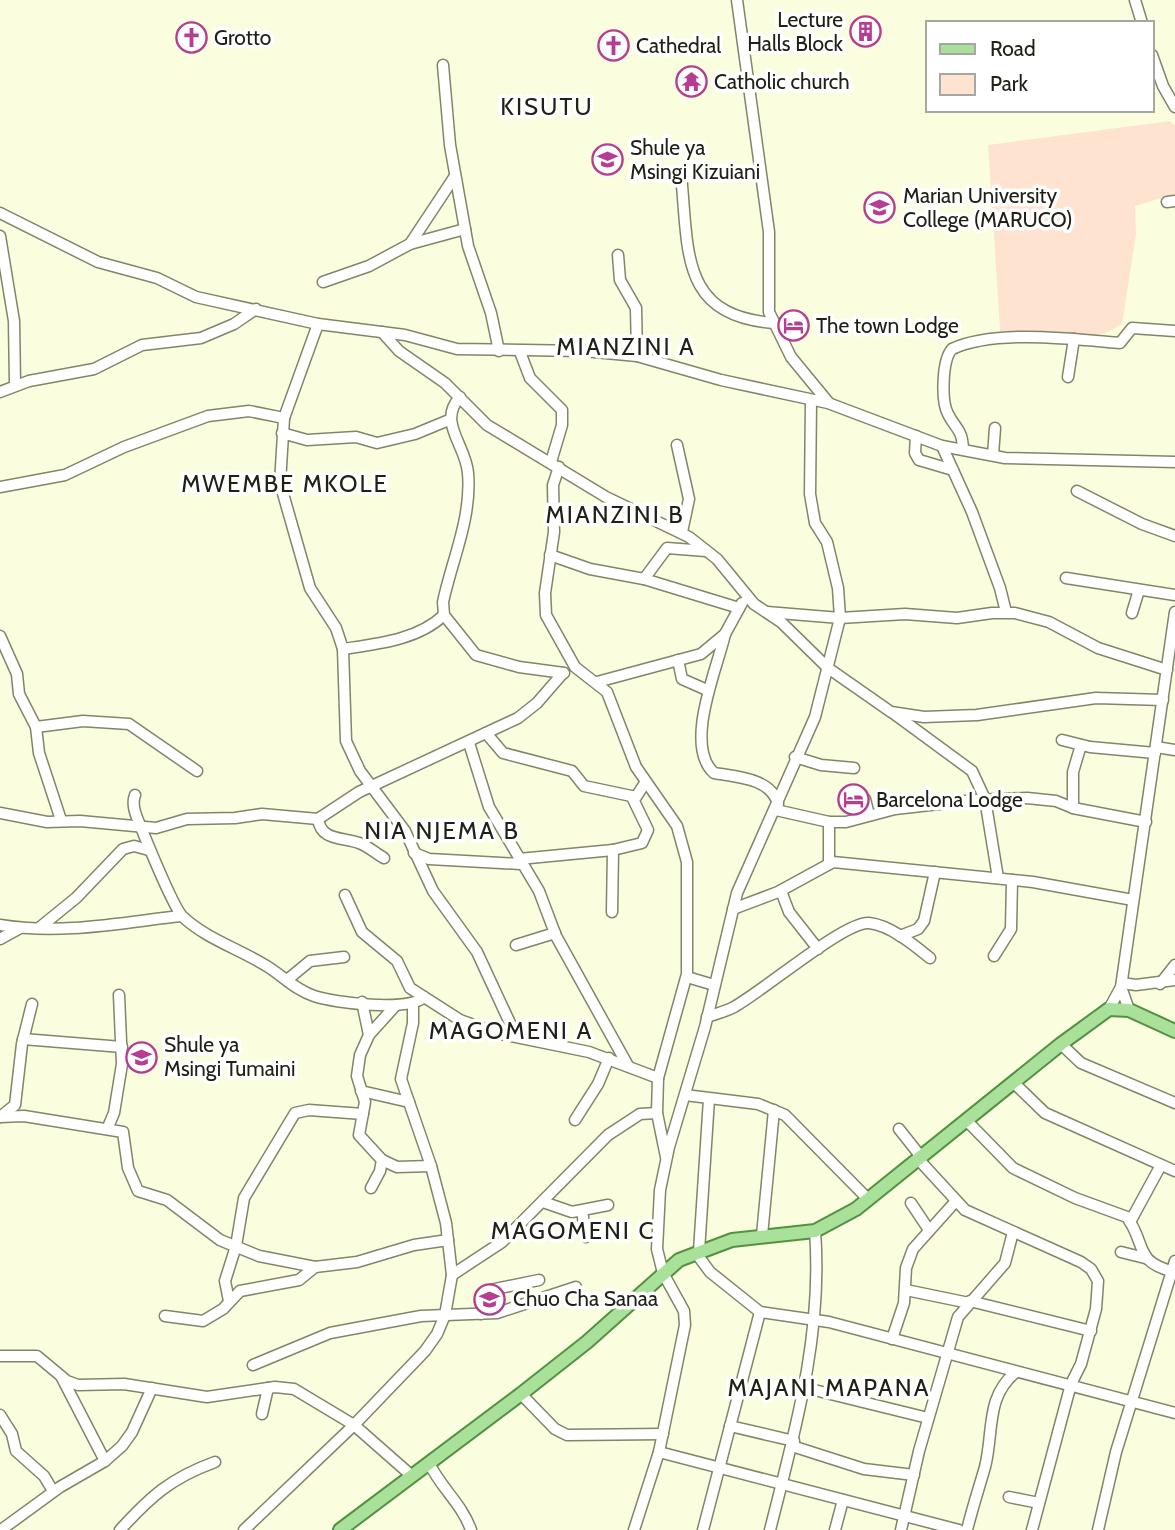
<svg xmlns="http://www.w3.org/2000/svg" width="1175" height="1530" viewBox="0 0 1175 1530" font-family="Cabin,sans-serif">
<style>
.green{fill:#fee4d0}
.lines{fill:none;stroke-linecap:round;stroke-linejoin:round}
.minor-casing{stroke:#818569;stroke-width:13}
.major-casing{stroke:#539140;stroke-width:16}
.minor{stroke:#fff;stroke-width:10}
.major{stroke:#a9e19a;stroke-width:12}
.labels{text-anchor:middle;stroke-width:7;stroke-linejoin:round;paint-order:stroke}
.poi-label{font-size:21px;fill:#202116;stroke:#fff;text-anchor:start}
.quarter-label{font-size:24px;letter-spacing:2px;fill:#202116;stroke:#fff}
</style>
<rect width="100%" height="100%" fill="#fafedf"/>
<path class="green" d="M1170,121L1175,126V194L1135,206L1136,234L1122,324L1104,334L1001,344L988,145Z"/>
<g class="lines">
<defs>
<g id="minor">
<path d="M737,0L769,232V312L791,357L828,402"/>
<path d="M1135,0L1142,23"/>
<path d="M1152,55L1163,86L1175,107"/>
<path d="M443,65L450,145L468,246L491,313L499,351"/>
<path d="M681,175C689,250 679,317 775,323"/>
<path d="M1167,202L1175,201"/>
<path d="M0,213L98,262L157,278L196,297L318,324L405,335L457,349L584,351L637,356L721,380L828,403L942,446L1005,458L1175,462"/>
<path d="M0,236L14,321L15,384"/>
<path d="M410,244L455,176"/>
<path d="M618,255L620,280L636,308L637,356"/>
<path d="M323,282L369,266L410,244L465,229"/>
<path d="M318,324L284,418L280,483L310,588L336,628L343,649L346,741L360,771L405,831L433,891L477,952L516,1036"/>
<path d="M382,332L399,351L445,383L487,425L606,497L689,537L717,559L754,604L781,622L828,668L891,712L924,717L977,715L1096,698L1163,700"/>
<path d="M520,352L530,378L562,410V425L551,462"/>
<path d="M1068,377L1074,339"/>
<path d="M0,392L29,381L94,369L142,345L201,338L234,324L256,309"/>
<path d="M460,397C437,422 466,445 468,473C472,517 452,560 443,602L444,615L476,655L519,667L564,673"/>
<path d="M282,433L307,440L356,437L377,443L415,434L449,420"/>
<path d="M916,436L915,453L919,460L953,470"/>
<path d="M677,445L689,499L682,532"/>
<path d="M942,446L972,512L1000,588L1006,612"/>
<path d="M963,449C962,428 956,430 948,414C941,401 942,360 952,349C995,329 1074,339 1120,343L1132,328L1175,331"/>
<path d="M993,455L995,428"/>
<path d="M559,467L553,485L554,532L545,593L546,615L575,667L607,692L636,767L677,826L687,862V974L658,1078L657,1113L666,1157"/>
<path d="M0,487L65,475L124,447L208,416L249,411L284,418"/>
<path d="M1077,491L1142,524L1175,536"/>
<path d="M550,555L590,569L644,579L739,608"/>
<path d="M1066,578L1175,595"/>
<path d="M644,579L667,548L706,551"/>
<path d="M767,612L840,618L905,614L957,618L992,613H1015L1049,622L1098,648L1167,670"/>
<path d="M1132,613L1139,590"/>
<path d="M725,634C718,667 683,745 714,773C737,777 771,778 778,804"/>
<path d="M0,636L17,674L19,694L36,727L39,753L61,820"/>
<path d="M343,649C377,644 418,640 444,615"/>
<path d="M678,660L682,679L707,690"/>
<path d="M597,682L701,654L725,634L742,603"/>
<path d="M893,713L972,771L985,799L998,878"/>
<path d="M36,727L83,721L129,724L197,771"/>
<path d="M486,733L503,753L572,771L584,786L636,797L645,783"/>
<path d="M1062,740L1090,747L1155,753"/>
<path d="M469,743L489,807L539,891L556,936L627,1064"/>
<path d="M1156,747L1175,750"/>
<path d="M795,757L821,765L854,768"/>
<path d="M135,795C130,808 140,823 144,835C150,849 174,909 183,917C207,939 237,948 265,965C282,975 295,990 314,996C335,1003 409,1012 424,997"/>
<path d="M865,799L869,815"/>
<path d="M1073,808V772L1081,745"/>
<path d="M776,810L829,822H846L895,809L974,800L1027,798L1056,801L1073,808L1146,822"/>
<path d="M0,813L47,822L80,821L156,828L187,819L235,818L262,814L318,819L359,792L518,718L537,703L563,673"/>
<path d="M318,819C321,841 342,837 359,843C368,846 375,853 384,858"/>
<path d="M829,822V864"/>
<path d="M414,853L429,859L521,864"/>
<path d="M519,859L613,850L642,843L648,830L632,797"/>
<path d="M781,891L789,912L818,949"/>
<path d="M345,895L362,932L397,961L410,988L460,1020L496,1033L589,1052L658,1078"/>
<path d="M733,909L778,892L833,862L1033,882L1133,900"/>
<path d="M612,912L613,850"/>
<path d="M0,925C60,935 120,923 180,916"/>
<path d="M39,928L76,898L123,849L134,846L149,850"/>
<path d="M900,936L918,929L924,921L935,872"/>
<path d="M0,939L20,928"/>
<path d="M516,945L555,933"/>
<path d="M994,956L1011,929L1012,880"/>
<path d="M687,977L714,985"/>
<path d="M287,980L310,961L344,957"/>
<path d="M1122,983L1136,985L1175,980"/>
<path d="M1160,984L1175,965"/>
<path d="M1121,987L1129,1010"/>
<path d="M362,1002L369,1035"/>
<path d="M1109,1009L1121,987L1175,612"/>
<path d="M707,1017C715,1014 724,1012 732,1008C760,994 844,921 869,923C890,925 914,945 930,958"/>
<path d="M23,1039L122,1047"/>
<path d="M1061,1044L1081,1063L1175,1103"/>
<path d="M1014,1083L1045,1113L1175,1171"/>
<path d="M361,1091L409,1102"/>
<path d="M685,1095L758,1104L785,1115L868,1199"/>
<path d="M0,1117L24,1116L123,1132L128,1168L138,1191L167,1200L220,1240L259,1256L315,1267L357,1262L414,1245L448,1240"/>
<path d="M0,1117L15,1105L22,1044L32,1004"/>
<path d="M575,1120L598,1084L609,1058"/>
<path d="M967,1121L1013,1168L1075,1198L1127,1217C1147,1245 1133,1262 1175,1272"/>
<path d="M108,1127L114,1113L122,1064L119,995"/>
<path d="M899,1129L922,1158"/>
<path d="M382,1160L397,1167L431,1166"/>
<path d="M919,1160L965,1210L1081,1262L1091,1269L1098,1281L1096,1309L1081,1364L1071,1384L1032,1530"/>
<path d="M371,1188L380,1171L382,1160L359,1135L365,1102L357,1076L360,1055L369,1035L396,1005"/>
<path d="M543,1202L572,1212L608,1205"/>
<path d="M911,1203L929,1230"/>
<path d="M582,1211L586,1237"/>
<path d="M1130,1222L1161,1165"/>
<path d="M762,1235L774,1110"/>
<path d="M699,1251L709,1099"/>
<path d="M1121,1252L1145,1258"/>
<path d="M696,1253L710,1272L760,1312L829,1322L1175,1413"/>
<path d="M452,1275L502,1242L608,1135L640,1114L657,1113"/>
<path d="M906,1290L969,1303"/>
<path d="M229,1301L225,1281L236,1246L244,1198L295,1113L309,1110L363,1114"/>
<path d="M970,1301L1091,1331"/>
<path d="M481,1314L485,1291L539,1280"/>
<path d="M165,1316L203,1321L223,1309L240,1291L299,1280L315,1267"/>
<path d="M892,1339L904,1303L906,1268L913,1249L955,1202"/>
<path d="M0,1356H37L67,1381L78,1385L124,1384L207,1397L275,1387L294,1389L354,1425L412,1476"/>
<path d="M253,1365L330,1333L421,1316L497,1313L576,1287"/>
<path d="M62,1378L105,1461"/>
<path d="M806,1388L928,1418"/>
<path d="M521,1394L555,1429L567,1435L663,1434"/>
<path d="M262,1414L268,1388"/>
<path d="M0,1415L12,1434L16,1451L44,1476L53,1491"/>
<path d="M730,1426L794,1441"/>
<path d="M792,1446L864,1469L914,1475"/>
<path d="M659,1452L959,1530"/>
<path d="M429,1463C441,1488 462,1504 471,1530"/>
<path d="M1009,1497L1039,1503"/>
<path d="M1,1530L60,1487L105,1461L122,1446L132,1432L152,1388"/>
<path d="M120,1530C151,1496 171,1478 215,1462"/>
<path d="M244,1530L354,1425L425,1351L437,1334L445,1315L452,1275L446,1223L431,1166L401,1079L413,1023V1004"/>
<path d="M634,1530L659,1452L685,1325L684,1311L663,1273L657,1249L660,1190L669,1147L705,1027L737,893L815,717L840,618L838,588L827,542L815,523L810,494L811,401"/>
<path d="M703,1530L760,1312"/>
<path d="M770,1530C795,1431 823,1334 815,1231"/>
<path d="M835,1530L843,1500"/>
<path d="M901,1530L919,1451L958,1317L1005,1263L1013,1232"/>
<path d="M967,1530C972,1509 979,1488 985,1467C994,1432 985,1397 1016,1372"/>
<path d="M1098,1530L1116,1452L1175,1261"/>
</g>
<path id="major" d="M340,1530L521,1394L587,1342L679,1260L732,1240L815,1231L856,1209L1061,1044L1109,1009L1129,1010L1175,1031"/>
</defs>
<use href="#minor" class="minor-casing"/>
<use href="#major" class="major-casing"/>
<use href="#minor" class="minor"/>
<use href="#major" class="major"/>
</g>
<defs>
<symbol id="building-ring" viewBox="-11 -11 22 22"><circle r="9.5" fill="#fff" stroke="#b53d92" stroke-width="1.5"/><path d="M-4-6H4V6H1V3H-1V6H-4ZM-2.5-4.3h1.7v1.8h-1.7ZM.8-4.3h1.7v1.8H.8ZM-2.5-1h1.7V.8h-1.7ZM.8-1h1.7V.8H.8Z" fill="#b53d92"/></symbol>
<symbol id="church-ring" viewBox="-11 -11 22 22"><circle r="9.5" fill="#fff" stroke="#b53d92" stroke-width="1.5"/><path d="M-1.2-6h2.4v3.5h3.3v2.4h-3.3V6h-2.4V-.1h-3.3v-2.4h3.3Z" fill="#b53d92"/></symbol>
<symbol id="temple-ring" viewBox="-11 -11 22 22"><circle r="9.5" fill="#fff" stroke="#b53d92" stroke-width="1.5"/><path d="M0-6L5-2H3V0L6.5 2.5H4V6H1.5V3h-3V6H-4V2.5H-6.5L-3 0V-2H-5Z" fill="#b53d92"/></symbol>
<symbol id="school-ring" viewBox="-11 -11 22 22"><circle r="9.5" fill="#fff" stroke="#b53d92" stroke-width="1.5"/><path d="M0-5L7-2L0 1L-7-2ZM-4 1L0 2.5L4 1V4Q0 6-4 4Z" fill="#b53d92"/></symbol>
<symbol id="university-ring" viewBox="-11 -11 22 22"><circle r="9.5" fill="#fff" stroke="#b53d92" stroke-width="1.5"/><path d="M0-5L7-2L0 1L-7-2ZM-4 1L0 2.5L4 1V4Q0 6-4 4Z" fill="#b53d92"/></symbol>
<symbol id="hotel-ring" viewBox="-11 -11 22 22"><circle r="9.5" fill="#fff" stroke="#b53d92" stroke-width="1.5"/><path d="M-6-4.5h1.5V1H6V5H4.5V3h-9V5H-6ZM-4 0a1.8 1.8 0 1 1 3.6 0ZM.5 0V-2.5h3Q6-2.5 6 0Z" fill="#b53d92"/></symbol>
</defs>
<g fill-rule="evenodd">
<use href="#building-ring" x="848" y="14" width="35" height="35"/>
<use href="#church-ring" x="174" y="20" width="35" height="35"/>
<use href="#church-ring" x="596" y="28" width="35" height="35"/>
<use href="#temple-ring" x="674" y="64" width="35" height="35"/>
<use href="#school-ring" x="590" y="142" width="35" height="35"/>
<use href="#university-ring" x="862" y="190" width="35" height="35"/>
<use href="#hotel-ring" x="776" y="308" width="35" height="35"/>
<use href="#hotel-ring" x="836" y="782" width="35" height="35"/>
<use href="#school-ring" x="124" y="1040" width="35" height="35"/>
<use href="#university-ring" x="472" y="1282" width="35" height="35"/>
</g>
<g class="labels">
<g class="poi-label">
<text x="843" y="27" text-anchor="end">Lecture<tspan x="843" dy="24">Halls Block</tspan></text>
<text x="214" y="45">Grotto</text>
<text x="636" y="53">Cathedral</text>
<text x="714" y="89">Catholic church</text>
<text x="630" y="155">Shule ya<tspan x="630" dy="24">Msingi Kizuiani</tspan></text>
<text x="903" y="203">Marian University<tspan x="903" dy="24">College (MARUCO)</tspan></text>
<text x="816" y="333">The town Lodge</text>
<text x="876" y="807">Barcelona Lodge</text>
<text x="164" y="1052">Shule ya<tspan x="164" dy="24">Msingi Tumaini</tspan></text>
<text x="513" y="1306">Chuo Cha Sanaa</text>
</g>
<g class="quarter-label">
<text x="547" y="115">KISUTU</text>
<text x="626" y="355">MIANZINI A</text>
<text x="285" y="492">MWEMBE MKOLE</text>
<text x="615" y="523">MIANZINI B</text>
<text x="442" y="839">NIA NJEMA B</text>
<text x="511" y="1039">MAGOMENI A</text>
<text x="573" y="1239">MAGOMENI C</text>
<text x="829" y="1396">MAJANI MAPANA</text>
</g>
</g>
<rect x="926" y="21" width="228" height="91" fill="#ffffff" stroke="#a6a6a2" stroke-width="2"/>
<rect x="940" y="44" width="35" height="10" fill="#a9e19a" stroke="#a6a6a2" stroke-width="2"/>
<text x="990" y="56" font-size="21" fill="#202116">Road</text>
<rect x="940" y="74" width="35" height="21" fill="#fee4d0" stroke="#a6a6a2" stroke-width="2"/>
<text x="990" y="91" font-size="21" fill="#202116">Park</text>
</svg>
